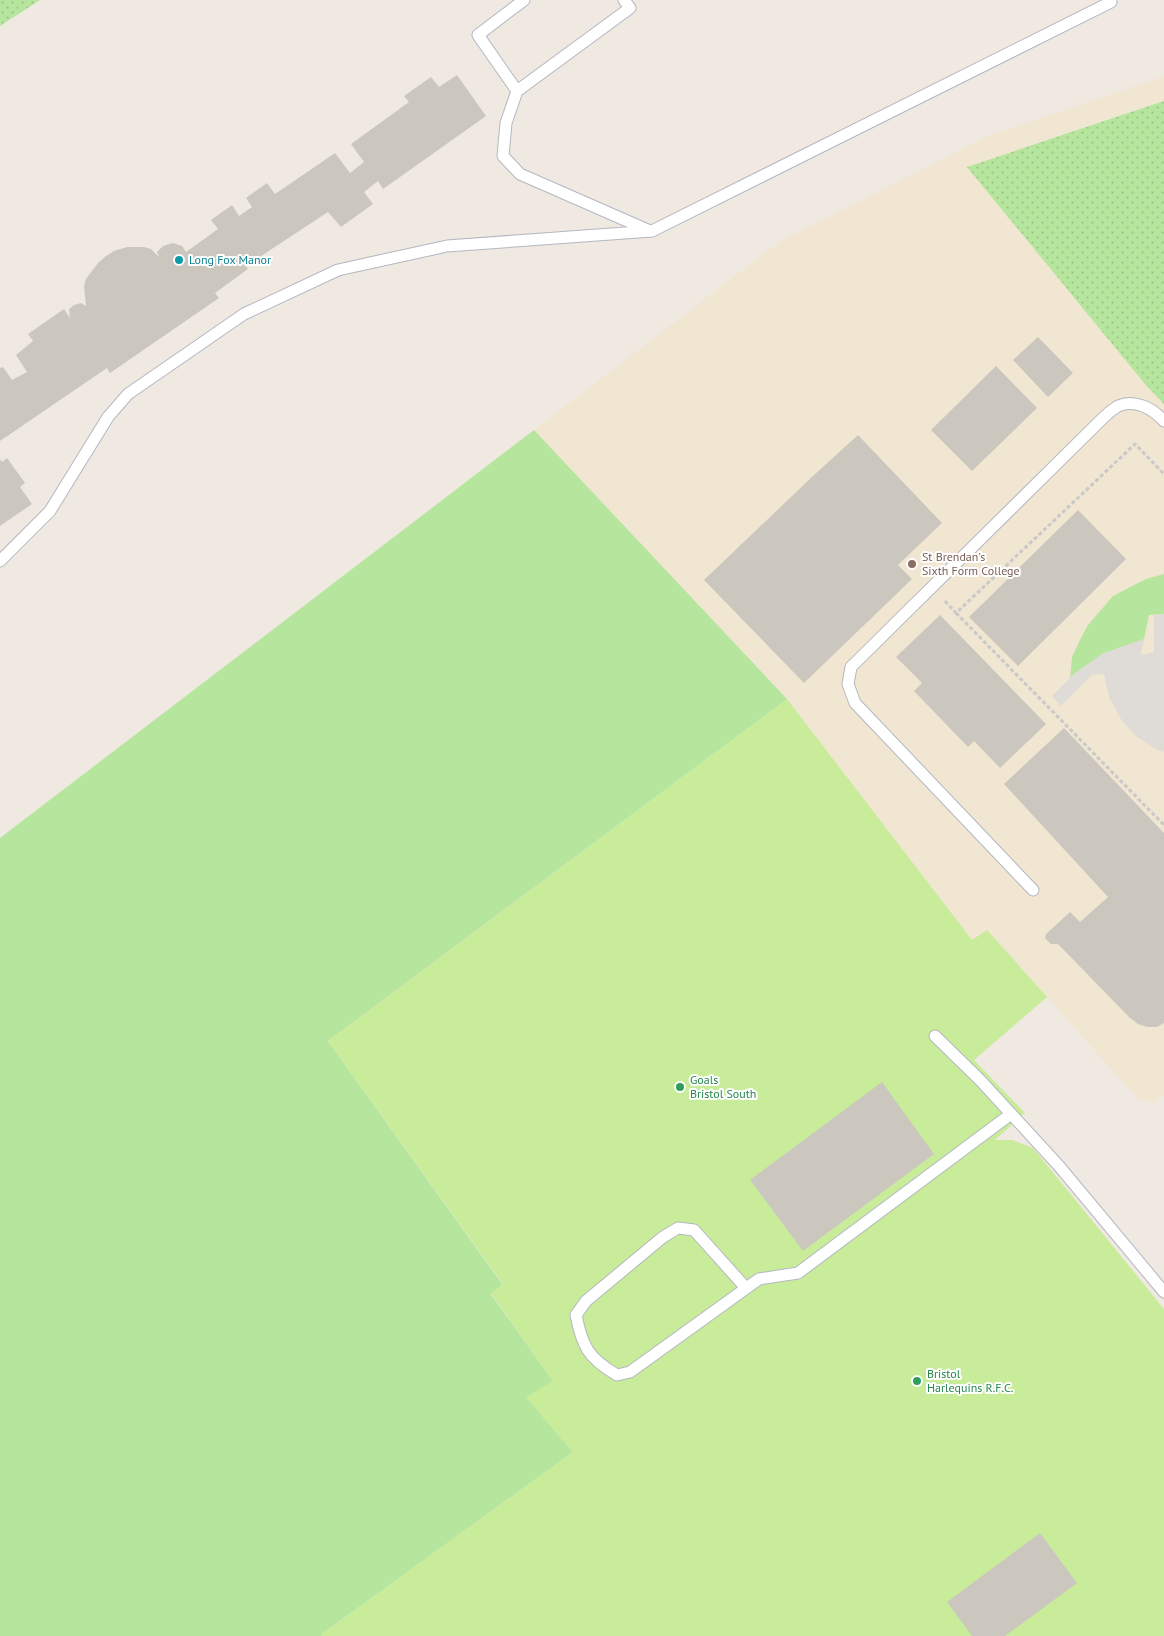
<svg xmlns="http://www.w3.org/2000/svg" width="1164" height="1636" viewBox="0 0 1164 1636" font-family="'PT Sans',sans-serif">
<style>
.education{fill:#f0e6d1}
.grass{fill:#b6e59e}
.park{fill:url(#park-dots)}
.pitch{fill:#c9ec9a}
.plaza{fill:#dfdcd8}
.building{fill:#cbc7bf}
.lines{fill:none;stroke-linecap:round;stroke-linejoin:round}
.service-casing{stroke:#b4b7c1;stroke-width:13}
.path{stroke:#c9c9c9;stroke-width:3;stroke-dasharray:4 2.5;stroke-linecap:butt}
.service{stroke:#fff;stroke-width:11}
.culture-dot{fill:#0f9aa8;stroke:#fff;stroke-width:2}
.education-dot{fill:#8d6e63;stroke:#fff;stroke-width:2}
.leisure-dot{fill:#2e9e5b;stroke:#fff;stroke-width:2}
.labels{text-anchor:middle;stroke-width:4;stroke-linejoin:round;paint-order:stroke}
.culture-label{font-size:12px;fill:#0d838f;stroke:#fff;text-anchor:start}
.education-label{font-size:12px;fill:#785e54;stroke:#fff;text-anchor:start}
.leisure-label{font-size:12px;fill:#27864d;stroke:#fff;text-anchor:start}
</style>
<defs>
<pattern id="park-dots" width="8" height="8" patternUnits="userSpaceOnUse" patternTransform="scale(1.25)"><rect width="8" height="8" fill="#b6e59e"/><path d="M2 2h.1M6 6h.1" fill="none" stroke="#9dc588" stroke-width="1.8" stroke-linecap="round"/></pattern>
</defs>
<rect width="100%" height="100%" fill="#efe9e1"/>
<path class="education" d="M1164,76V1094L1154,1103L1138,1099L987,930L972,940L787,699L534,430L778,243L988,136Z"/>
<g class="grass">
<path d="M534,430L787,699L328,1041L503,1285L491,1294L553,1381L527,1398L573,1452L322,1634L321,1636H0V838Z"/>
<path d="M1164,574V614L1149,615L1144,639L1102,654L1070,679L1072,657L1080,640L1088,625L1113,596L1146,579Z"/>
</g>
<g class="park">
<path d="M0,0H40L0,26Z"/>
<path d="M1164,101V404L1145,384L967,167Z"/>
</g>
<path class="pitch" d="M787,699L972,940L987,930L1047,997L974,1060L1025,1113L995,1140H1012L1033,1148L1164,1309V1636H321L322,1634L573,1452L526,1397L553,1381L491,1293L503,1284L328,1041Z"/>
<path class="plaza" d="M1164,614V752L1158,750L1137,737L1122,721L1109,697L1104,674L1092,675L1061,706L1052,696L1075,673L1102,654L1144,639L1141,655L1154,652V615Z"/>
<g class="building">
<path d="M457,75L486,116L383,189L378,181L364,192L373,204L341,227L328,212L246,266L248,269L215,293L219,298L110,373L107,368L0,441V368L3,367L12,380L27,372L16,355L33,341L28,334L64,309L70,318L69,309L74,305L81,303L86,306L84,286L86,279L98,263L106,256L114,251L127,247H144L151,249L159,257L157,252L163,246L173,243L182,246L186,252L218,229L211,220L232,205L239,216L252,207L246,198L267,183L275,194L335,153L350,173L364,162L351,144L409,102L404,96L431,77L439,87Z"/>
<path d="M1038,337L1073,373L1048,397L1013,360Z"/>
<path d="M996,366L1037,408L972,471L931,430Z"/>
<path d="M858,435L942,523L898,565L912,579L804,683L704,580L813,476Z"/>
<path d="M7,458L25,483L20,487L32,504L0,526V459L2,462Z"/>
<path d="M1078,510L1126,559L1018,666L969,617Z"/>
<path d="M940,615L1046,724L1000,768L974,741L968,747L914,691L922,683L896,657Z"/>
<path d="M1064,728L1164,833V1023L1157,1027H1147L1138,1024L1129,1017L1058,944H1051L1045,938L1046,934L1070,912L1080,922L1108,897L1004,784Z"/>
<path d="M882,1082L934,1154L803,1251L750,1180Z"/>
<path d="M1040,1533L1077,1583L1005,1636H972L947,1602Z"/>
</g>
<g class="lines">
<defs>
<g id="service">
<path d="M624,0L630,8L517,91L506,123L503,156L520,174L650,231"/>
<path d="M517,91L478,35L524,0"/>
<path d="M0,561L50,511L108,417L128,394L244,314L338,270L447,246L652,231L1111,2"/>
<path d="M1033,890L855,703L848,684L851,667L1103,418C1107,414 1113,409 1118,406C1135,399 1152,408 1164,421"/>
<path d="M935,1036L980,1080L1059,1166L1164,1292"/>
<path d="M746,1288L694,1230L678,1228L663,1237L586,1301L576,1315C582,1346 588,1358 617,1375L630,1372L759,1279L798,1273L1011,1114"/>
</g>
</defs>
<use href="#service" class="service-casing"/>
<g class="path">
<path d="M945,601L956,613L1135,444L1164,474"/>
<path d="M956,613L1164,825"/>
</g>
<use href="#service" class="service"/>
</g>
<circle class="culture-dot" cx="179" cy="260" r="5"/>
<circle class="education-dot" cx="912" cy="564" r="5"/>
<g class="leisure-dot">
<circle cx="680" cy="1087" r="5"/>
<circle cx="917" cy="1381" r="5"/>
</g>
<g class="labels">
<g class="culture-label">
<text x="189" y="264">Long Fox Manor</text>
</g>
<g class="education-label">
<text x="922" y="561">St Brendan's<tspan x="922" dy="14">Sixth Form College</tspan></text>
</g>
<g class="leisure-label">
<text x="690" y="1084">Goals<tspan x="690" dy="14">Bristol South</tspan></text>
<text x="927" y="1378">Bristol<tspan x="927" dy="14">Harlequins R.F.C.</tspan></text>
</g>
</g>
</svg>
